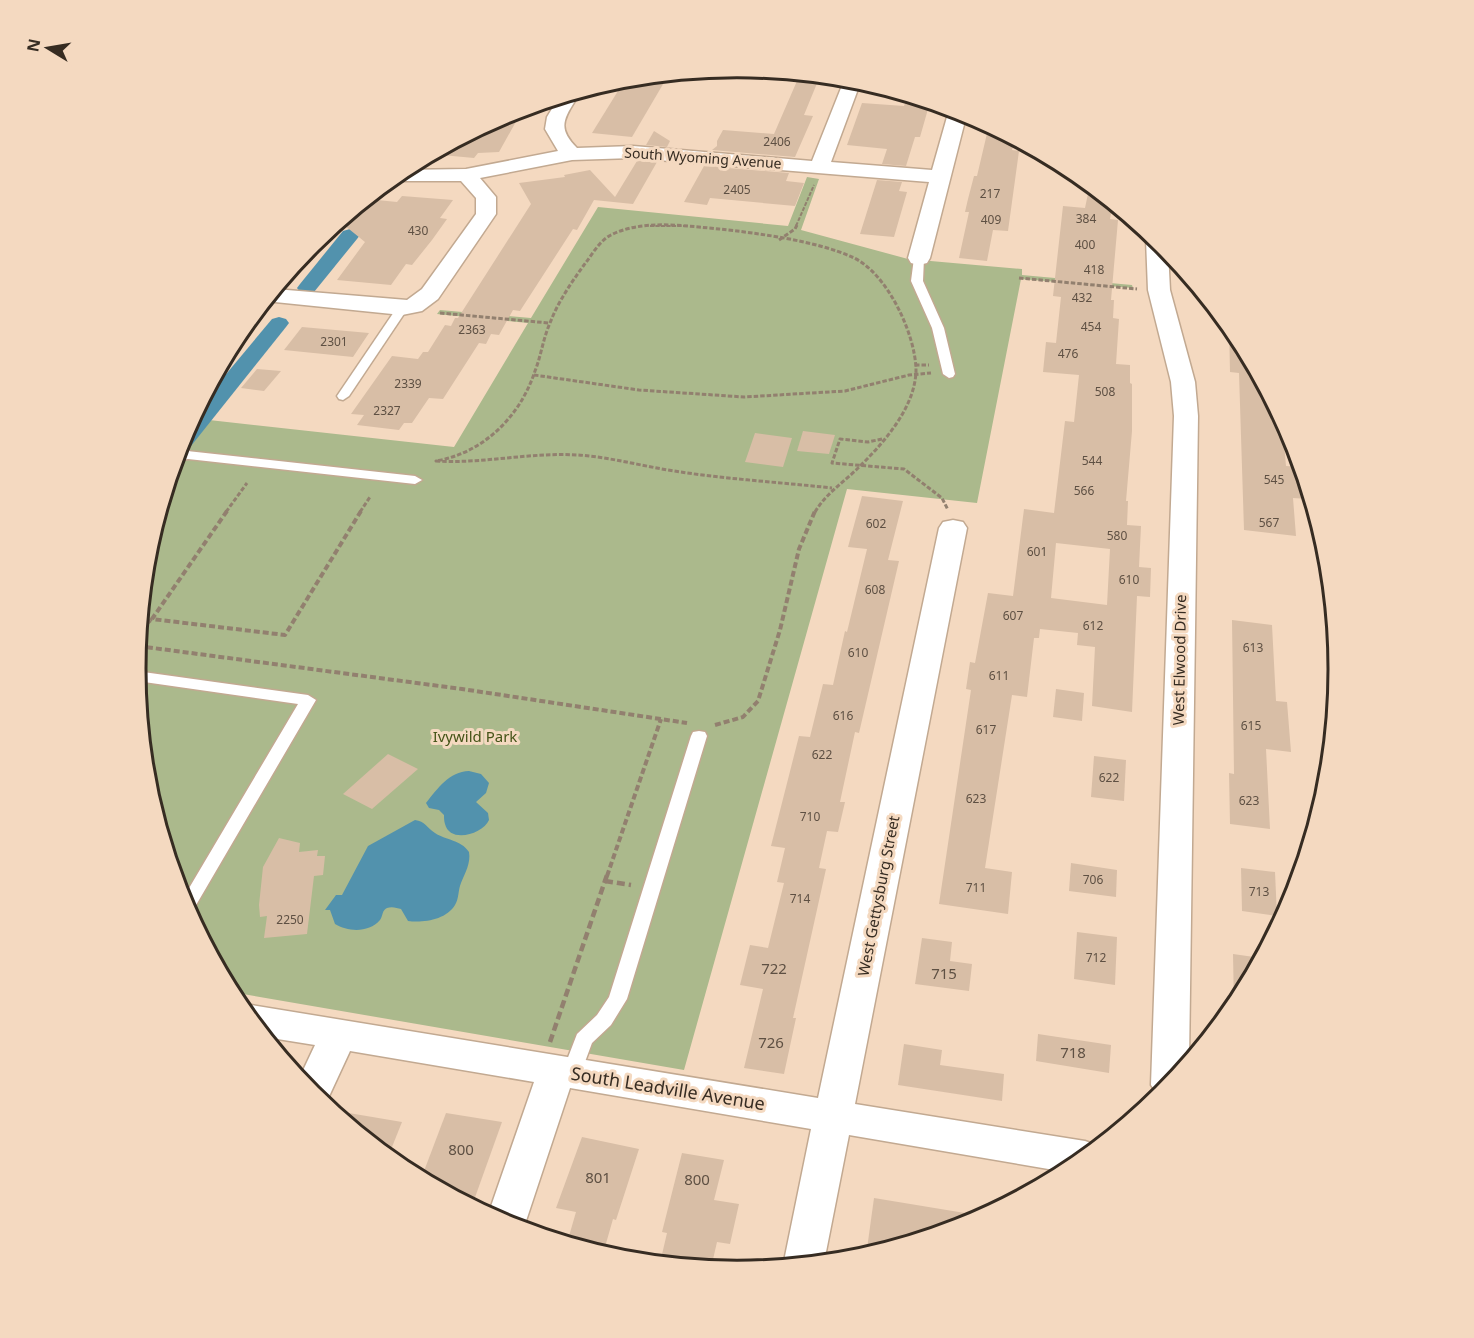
<svg xmlns="http://www.w3.org/2000/svg" width="1474" height="1338" viewBox="0 0 1474 1338" font-family="'Noto Sans',sans-serif">
<style>
.green{fill:#abb98c}
.water{fill:#5292ad}
.lines{fill:none;stroke-linecap:round;stroke-linejoin:round}
.canal{fill:#5292ad;fill-rule:evenodd}
.building{fill:#d8bea6;fill-rule:evenodd}
.service-casing{stroke:#c2a991;stroke-width:3}
.minor-casing{stroke:#c2a991;stroke-width:3}
.path-far3{stroke:#92806f;stroke-width:2;stroke-dasharray:4 1.5;stroke-linecap:butt}
.path-far2{stroke:#92806f;stroke-width:3;stroke-dasharray:4.5 2;stroke-linecap:butt}
.path-far1{stroke:#92806f;stroke-width:4;stroke-dasharray:6 3;stroke-linecap:butt}
.path{stroke:#92806f;stroke-width:4.5;stroke-dasharray:8 4;stroke-linecap:butt}
.service{fill:#fff;fill-rule:evenodd}
.minor{fill:#fff;fill-rule:evenodd}
.labels{text-anchor:middle;stroke-width:6;stroke-linejoin:round;paint-order:stroke}
.number-label{font-size:12px;fill:#5e5043}
.far-street-label{font-size:14px;fill:#362c22;stroke:#f4d9c0}
.street-label{font-size:15px;fill:#362c22;stroke:#f4d9c0}
.park-label{font-size:15px;fill:#455418;stroke:#f4d9c0}
.near-number-label{font-size:15px;fill:#5e5043}
.near-street-label{font-size:18px;fill:#362c22;stroke:#f4d9c0}
.rim{fill:none;stroke:#362c22;stroke-width:3}
</style>
<rect width="100%" height="100%" fill="#f4d9c0"/>
<path class="green" d="M807,177L819,179L801,230L908,259L1022,269V275L1132,285L1133,288L1021,279L977,503L847,489L684,1070L231,992L181,899L147,786L136,669L147,551L173,465L209,420L454,447L528,323L437,314L440,310L531,318L598,207L788,226Z"/>
<g class="water">
<path d="M469,771L481,774L489,783L486,793L476,802L488,813L489,820C483,834 450,844 445,824C444,821 444,818 444,815L439,810L429,808L426,803C438,788 449,772 469,771Z"/>
<path d="M415,820C425,821 427,828 435,833C447,841 460,839 469,852C471,863 465,873 461,883C458,890 459,899 455,905C446,920 423,923 408,921L401,909C397,908 392,906 387,908C382,910 383,916 380,920C369,933 348,932 335,924L330,910H325L336,895H342L368,846Z"/>
</g>
<g class="lines">
<g class="canal">
<path d="M350,229L357,231L360,235L357,239L314,292H300L297,288L300,284L343,231Z"/>
<path d="M279,317L286,319L289,323L286,327L191,446L179,447L197,409L272,319Z"/>
</g>
</g>
<g class="building">
<path d="M669,74L632,137L592,133L626,78Z"/>
<path d="M800,74L820,76L804,115L813,116L795,157L712,150L717,146V141L723,130L774,134Z"/>
<path d="M908,95L930,102L920,137H915L906,166L882,164L887,149L847,145L862,103L904,106Z"/>
<path d="M500,117L518,118L499,152L478,153L474,158L431,154Z"/>
<path d="M989,125L1015,139L1012,150L1019,151L1008,231L993,230L987,261L959,258L969,212H965L968,199L974,176H977Z"/>
<path d="M654,131L670,141L667,147L646,145Z"/>
<path d="M637,161L657,162L633,204L594,200L577,230L573,229L520,311L513,310L499,335L491,334L486,344L479,343L443,399L429,398L412,423H404L399,430L357,425L364,415L351,414L392,356L418,359L423,352H428L445,325L451,326L455,318H458L531,204L519,183L565,177L564,175L590,170L615,197Z"/>
<path d="M704,166L789,173L786,181L804,183L795,206L710,198L707,205L684,202Z"/>
<path d="M877,180L902,182L899,191L907,192L894,237L860,234Z"/>
<path d="M1090,184L1113,203L1110,219L1118,220L1111,300H1114L1113,318L1119,319L1116,364L1130,365V383L1132,384V431L1126,501H1128L1127,525L1141,526L1139,567L1151,568L1150,597L1137,596L1132,712L1092,706L1095,647L1077,645L1078,633L1040,629L1039,638H1034L1027,697L1012,695L985,868L1012,872L1008,914L939,904L971,690L966,689L970,662L975,663L988,593L1013,596L1024,509L1054,513L1065,421L1074,422L1079,375L1043,372L1046,342L1056,343L1061,297L1053,296L1063,206L1085,208ZM1056,543L1110,549L1107,605L1051,598Z"/>
<path d="M402,196L453,200L440,218L447,219L432,240L412,265L406,264L391,285L337,280L365,242L339,221L367,199L397,202Z"/>
<path d="M1229,325L1237,335L1282,420L1286,466L1301,467L1308,499L1293,498L1296,536L1244,530L1239,373L1230,372Z"/>
<path d="M302,327L369,333L353,357L284,350Z"/>
<path d="M257,369L281,371L264,391L241,388Z"/>
<path d="M803,431L835,435L829,454L797,451Z"/>
<path d="M755,433L792,438L783,467L745,462Z"/>
<path d="M862,496L903,501L888,560L899,561L859,733L855,732L840,802H845L838,832L827,831L819,868L826,869L793,1018H796L784,1074L744,1068L763,989L740,985L750,945L768,948L784,883L777,882L785,848L771,846L799,736L810,737L823,684L833,685L845,631L847,632L867,549L848,547Z"/>
<path d="M1232,620L1272,625L1276,701L1287,702L1291,752L1266,749L1270,829L1230,824L1229,773L1234,774Z"/>
<path d="M1056,689L1084,693L1082,721L1053,717Z"/>
<path d="M388,754L418,769L372,809L343,794Z"/>
<path d="M1094,756L1126,760L1124,801L1091,797Z"/>
<path d="M279,838L300,843L299,852L318,850L317,856H325L323,875L314,876L307,934L264,938L267,916L260,917L259,905L263,867Z"/>
<path d="M1071,863L1117,870L1116,897L1069,891Z"/>
<path d="M1241,868L1275,872L1277,916L1242,911Z"/>
<path d="M1077,932L1117,937L1115,985L1074,979Z"/>
<path d="M922,938L952,942L950,961L972,964L969,991L915,984Z"/>
<path d="M1233,954L1261,958L1234,1007Z"/>
<path d="M1038,1034L1111,1045L1109,1073L1036,1061Z"/>
<path d="M904,1044L942,1050L940,1065L1004,1074L1002,1101L898,1085Z"/>
<path d="M331,1110L402,1122L388,1157Z"/>
<path d="M446,1113L502,1122L473,1203L462,1201L421,1179Z"/>
<path d="M582,1137L639,1149L616,1220L613,1219L603,1254L567,1243L576,1212L556,1208Z"/>
<path d="M682,1153L724,1160L714,1200L739,1204L730,1244L717,1242L711,1268L660,1263L667,1233L662,1232Z"/>
<path d="M874,1198L983,1216L967,1225L866,1256Z"/>
</g>
<g class="lines">
<defs>
<g id="service">
<path d="M919,255L924,258L923,281L944,328L955,374L953,377L949,378L943,374L932,328L911,281L914,258Z"/>
<path d="M402,305L408,308L349,396L343,400L339,399L337,396L398,306Z"/>
<path d="M178,450L415,476L422,480L415,484L179,458L176,457Z"/>
<path d="M136,671L308,695L316,700L192,912L189,913L182,900L298,704L137,681Z"/>
<path d="M699,731L705,732L707,736L627,999L611,1025L592,1043L579,1078L572,1081L565,1078L562,1073L577,1034L597,1015L609,997L691,736L693,732Z"/>
</g>
<g id="minor">
<path d="M845,78L861,81L831,162L932,170L949,110L950,108L967,113L930,258L927,263L919,265L911,263L908,258L929,182L633,158L572,160L480,178L496,197V214L438,299L422,311L402,315L265,301L275,289L407,300L422,289L476,214V198L461,181H388L402,170L466,169L558,151L545,129L547,117L559,97L566,95L573,97L575,101C562,121 559,130 577,148L633,146L812,161Z"/>
<path d="M1151,234L1168,251L1170,290L1195,382L1198,416L1189,1061L1159,1097L1151,1085L1174,416L1171,382L1148,290L1146,239Z"/>
<path d="M179,446L188,449L192,454L188,459L175,461Z"/>
<path d="M953,520L963,522L967,528L855,1104L1085,1141L1099,1146L1071,1169L1066,1172L849,1135L824,1262L783,1266L811,1129L570,1088L523,1230L507,1225L488,1215L534,1082L350,1051L325,1105L299,1079L315,1045L265,1037L241,1009L251,1005L818,1098L939,528L943,522Z"/>
</g>
</defs>
<use href="#service" class="service-casing"/>
<use href="#minor" class="minor-casing"/>
<g class="path-far3">
<path d="M650,226H687"/>
<path d="M796,226L814,185"/>
</g>
<g class="path-far2">
<path d="M779,240L795,229L797,225"/>
<path d="M1019,278L1137,289"/>
<path d="M440,313L549,323"/>
<path d="M915,365H929"/>
<path d="M534,375L639,390L744,397L845,391L909,375L931,373"/>
<path d="M882,439L868,442L840,439L832,463L904,469L942,498L948,510"/>
<path d="M165,494L177,476"/>
<path d="M226,512L247,483"/>
<path d="M360,512L370,497"/>
<path d="M815,512C825,495 841,484 856,470C881,446 915,409 916,371C916,335 887,272 852,257C817,241 757,233 719,229C686,226 642,219 611,235C599,241 592,255 584,265C571,283 558,302 550,323C543,339 541,356 535,371C520,417 483,453 436,461C483,464 530,452 578,455C608,457 638,465 668,470C722,479 778,482 832,488"/>
</g>
<g class="path-far1">
<path d="M227,511L152,619L285,635L361,511"/>
<path d="M139,630L152,619"/>
<path d="M138,646L462,689L687,723"/>
<path d="M715,725L743,717L758,701L780,630L799,549L815,511"/>
<path d="M607,876L661,719"/>
</g>
<g class="path">
<path d="M605,881L631,885"/>
<path d="M550,1042L607,875"/>
</g>
<use href="#service" class="service"/>
<use href="#minor" class="minor"/>
</g>
<g class="labels">
<g class="number-label">
<text x="777" y="146">2406</text>
<text x="737" y="194">2405</text>
<text x="990" y="198">217</text>
<text x="1086" y="223">384</text>
<text x="991" y="224">409</text>
<text x="418" y="235">430</text>
<text x="1085" y="249">400</text>
<text x="1094" y="274">418</text>
<text x="1082" y="302">432</text>
<text x="1091" y="331">454</text>
<text x="472" y="334">2363</text>
<text x="334" y="346">2301</text>
<text x="1068" y="358">476</text>
<text x="408" y="388">2339</text>
<text x="1105" y="396">508</text>
<text x="387" y="415">2327</text>
<text x="1092" y="465">544</text>
<text x="1274" y="484">545</text>
<text x="1084" y="495">566</text>
<text x="1269" y="527">567</text>
<text x="876" y="528">602</text>
<text x="1117" y="540">580</text>
<text x="1037" y="556">601</text>
<text x="1129" y="584">610</text>
<text x="875" y="594">608</text>
<text x="1013" y="620">607</text>
<text x="1093" y="630">612</text>
<text x="1253" y="652">613</text>
<text x="858" y="657">610</text>
<text x="999" y="680">611</text>
<text x="843" y="720">616</text>
<text x="1251" y="730">615</text>
<text x="986" y="734">617</text>
<text x="822" y="759">622</text>
<text x="1109" y="782">622</text>
<text x="976" y="803">623</text>
<text x="1249" y="805">623</text>
<text x="810" y="821">710</text>
<text x="1093" y="884">706</text>
<text x="976" y="892">711</text>
<text x="1259" y="896">713</text>
<text x="800" y="903">714</text>
<text x="290" y="924">2250</text>
<text x="1096" y="962">712</text>
</g>
<g class="far-street-label">
<text transform="translate(703 158) rotate(4)" y="5">South Wyoming Avenue</text>
</g>
<g class="street-label">
<text transform="translate(1180 660) rotate(-89)" y="5">West Elwood Drive</text>
<text transform="translate(879 896) rotate(-79)" y="5">West Gettysburg Street</text>
</g>
<g class="park-label">
<text x="475" y="742">Ivywild Park</text>
</g>
<g class="near-number-label">
<text x="774" y="974">722</text>
<text x="944" y="979">715</text>
<text x="771" y="1048">726</text>
<text x="1073" y="1058">718</text>
<text x="461" y="1155">800</text>
<text x="598" y="1183">801</text>
<text x="697" y="1185">800</text>
</g>
<g class="near-street-label">
<text transform="translate(668 1089) rotate(9)" y="6">South Leadville Avenue</text>
</g>
</g>
<path d="M0 0H1474V1338H0ZM146 669a591 591 0 1 1 1182 0a591 591 0 1 1-1182 0Z" fill="#f4d9c0" fill-rule="evenodd"/>
<path class="rim" d="M146 669a591 591 0 1 1 1182 0a591 591 0 1 1-1182 0Z"/>
<g transform="translate(48 48) rotate(281)" stroke="#f4d9c0" stroke-width="4.5" paint-order="stroke">
<path d="M0-4.5L10 22L0 15L-10 22Z" fill="#362c22"/>
<text y="-9" font-size="16" font-weight="bold" text-anchor="middle" fill="#362c22">N</text>
</g>
</svg>
